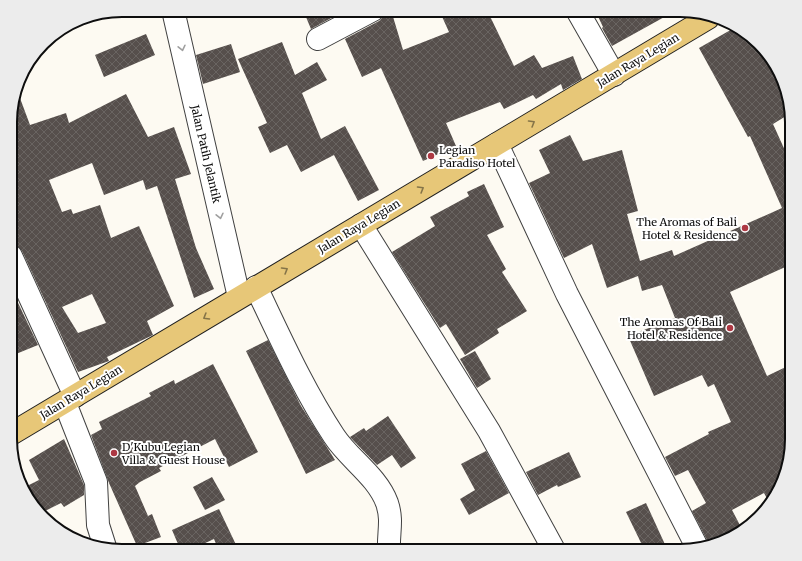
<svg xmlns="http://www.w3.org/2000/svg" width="802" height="561" viewBox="0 0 802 561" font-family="Merriweather,serif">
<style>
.building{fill:url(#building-cross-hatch);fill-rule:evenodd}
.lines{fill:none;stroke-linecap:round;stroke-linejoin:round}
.minor-casing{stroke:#414141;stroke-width:24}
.major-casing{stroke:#1f1f1f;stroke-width:24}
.minor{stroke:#fff;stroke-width:22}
.major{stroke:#e7c778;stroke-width:22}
.oneway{stroke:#9f9f9f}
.oneway2{stroke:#857448}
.poi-dot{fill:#ad3843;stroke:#fff;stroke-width:1.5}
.labels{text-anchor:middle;stroke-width:4;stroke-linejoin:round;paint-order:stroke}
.street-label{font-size:11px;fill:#0e0e0e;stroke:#fff}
.poi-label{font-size:11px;fill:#0e0e0e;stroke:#fff;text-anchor:start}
.rim{fill:none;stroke:#0e0e0e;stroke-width:2}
</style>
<defs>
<pattern id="building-cross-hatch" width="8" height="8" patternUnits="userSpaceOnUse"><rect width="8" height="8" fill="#564f4c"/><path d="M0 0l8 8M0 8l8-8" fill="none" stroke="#696461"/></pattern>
</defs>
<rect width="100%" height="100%" fill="#fdfaf2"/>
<g class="building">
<path d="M303,10H346L311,29Z"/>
<path d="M385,10H391L403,50L449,32L439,10H487L514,66L534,55L542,68L573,56L582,79L563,90L561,84L536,99L533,95L504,109L500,102L446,123L456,146L423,161L381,68L362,77L345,39L379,21L384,16Z"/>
<path d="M595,10H677L612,46L602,28L603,27Z"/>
<path d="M734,28L748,33L780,72L791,113L773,124L792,166V264L730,292L767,376L792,364V446L770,504L764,493L732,510L742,529L723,541L709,544L692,511L706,503L688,470L675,476L665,457L709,434L708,432L731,422L714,384L708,387L702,375L654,396L628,336L675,318L662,285L642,291L638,276L607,288L592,244L564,258L529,183L550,173L539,150L570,135L583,161L622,150L638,211L627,214L640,261L672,250L674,256L782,208L750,136L748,137L699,48Z"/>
<path d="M146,34L155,55L104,77L95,55Z"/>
<path d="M282,42L295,75L317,62L327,80L302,93L321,139L345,126L379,190L358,201L334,155L301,172L287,145L270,153L258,127L267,123L238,59Z"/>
<path d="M231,44L240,72L203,84L196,55Z"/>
<path d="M17,90L30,125L66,113L69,123L126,94L148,137L174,127L191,174L175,179L196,248L214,289L194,298L157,186L146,190L143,180L104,195L92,163L49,180L62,212L71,209L73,214L100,205L111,238L139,226L174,306L147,321L153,335L107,357L109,361L78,372L22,251L11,241V108ZM92,294L106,323L78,333L62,307Z"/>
<path d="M484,184L504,227L487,235L506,269L502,272L527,311L497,329L499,333L465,355L446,324L440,328L392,252L435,226L430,217L469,196L467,192Z"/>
<path d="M11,288L38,345L11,356Z"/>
<path d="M268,340L301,406L335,460L306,474L246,351Z"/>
<path d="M475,351L491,379L477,388L460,359Z"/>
<path d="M213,364L258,452L229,467L215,439L159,468L161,471L140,482L135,486L148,516L152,514L161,537L137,546L109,483L91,435L102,429L99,422L151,396L149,393L174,380L175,384Z"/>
<path d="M388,416L416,458L401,468L392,455L377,465L350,437L364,428L366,431Z"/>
<path d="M64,439L84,485V495L64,507L61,503L41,513L25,495L23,488L39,480L29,460Z"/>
<path d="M486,451L509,493L469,515L460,499L475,490L461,464Z"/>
<path d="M569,452L581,477L558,487L557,485L538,495L526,472Z"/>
<path d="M212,477L225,500L205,510L193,487Z"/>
<path d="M646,503L668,551H645L626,512Z"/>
<path d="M219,509L239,551H219L214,539L188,551H181L172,530Z"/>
</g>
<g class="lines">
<defs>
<g id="minor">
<path d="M173,10L239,297"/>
<path d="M577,10L614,75"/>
<path d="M318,39L373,10"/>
<path d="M497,144L567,294L697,547"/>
<path d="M361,225L489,431L554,550"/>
<path d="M11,256L75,396"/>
<path d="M256,287C280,337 303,389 334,436C349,459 377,476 387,503C393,521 388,533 389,551"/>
<path d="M65,403L96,482L98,525L105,547"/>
</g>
<path id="major" d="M11,434L708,18"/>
</defs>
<use href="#minor" class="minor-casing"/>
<use href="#major" class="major-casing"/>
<use href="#minor" class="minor"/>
<use href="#major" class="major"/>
</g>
<defs><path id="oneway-chevron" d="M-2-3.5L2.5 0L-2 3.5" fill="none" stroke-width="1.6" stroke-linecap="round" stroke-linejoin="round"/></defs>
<g class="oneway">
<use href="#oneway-chevron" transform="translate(182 48) rotate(77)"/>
<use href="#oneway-chevron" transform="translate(220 216) rotate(77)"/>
</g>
<g class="oneway2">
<use href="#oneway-chevron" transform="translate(532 123) rotate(-31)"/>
<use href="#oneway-chevron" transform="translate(421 189) rotate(-31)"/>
<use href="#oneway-chevron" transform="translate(285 270) rotate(-31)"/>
<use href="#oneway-chevron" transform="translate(206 317) rotate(149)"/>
</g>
<g class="poi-dot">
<circle cx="431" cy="156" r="4"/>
<circle cx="745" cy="228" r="4"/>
<circle cx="730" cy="328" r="4"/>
<circle cx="114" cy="453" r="4"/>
</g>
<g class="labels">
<g class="street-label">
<text transform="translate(638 60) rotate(-31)" y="4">Jalan Raya Legian</text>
<text transform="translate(206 154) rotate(77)" y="4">Jalan Patih Jelantik</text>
<text transform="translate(359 226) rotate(-31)" y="4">Jalan Raya Legian</text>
<text transform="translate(81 392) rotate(-31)" y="4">Jalan Raya Legian</text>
</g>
<g class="poi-label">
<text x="439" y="154">Legian<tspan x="439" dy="13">Paradiso Hotel</tspan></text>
<text x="737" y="226" text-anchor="end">The Aromas of Bali<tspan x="737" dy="13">Hotel &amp; Residence</tspan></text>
<text x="722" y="326" text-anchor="end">The Aromas Of Bali<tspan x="722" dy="13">Hotel &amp; Residence</tspan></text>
<text x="122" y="451">D'Kubu Legian<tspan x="122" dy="13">Villa &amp; Guest House</tspan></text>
</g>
</g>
<path d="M0 0H802V561H0ZM122 17H680A105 105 0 0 1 785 122V439A105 105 0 0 1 680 544H122A105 105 0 0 1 17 439V122A105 105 0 0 1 122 17Z" fill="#ececec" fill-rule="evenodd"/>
<path class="rim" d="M122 17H680A105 105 0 0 1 785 122V439A105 105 0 0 1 680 544H122A105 105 0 0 1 17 439V122A105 105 0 0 1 122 17Z"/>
</svg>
